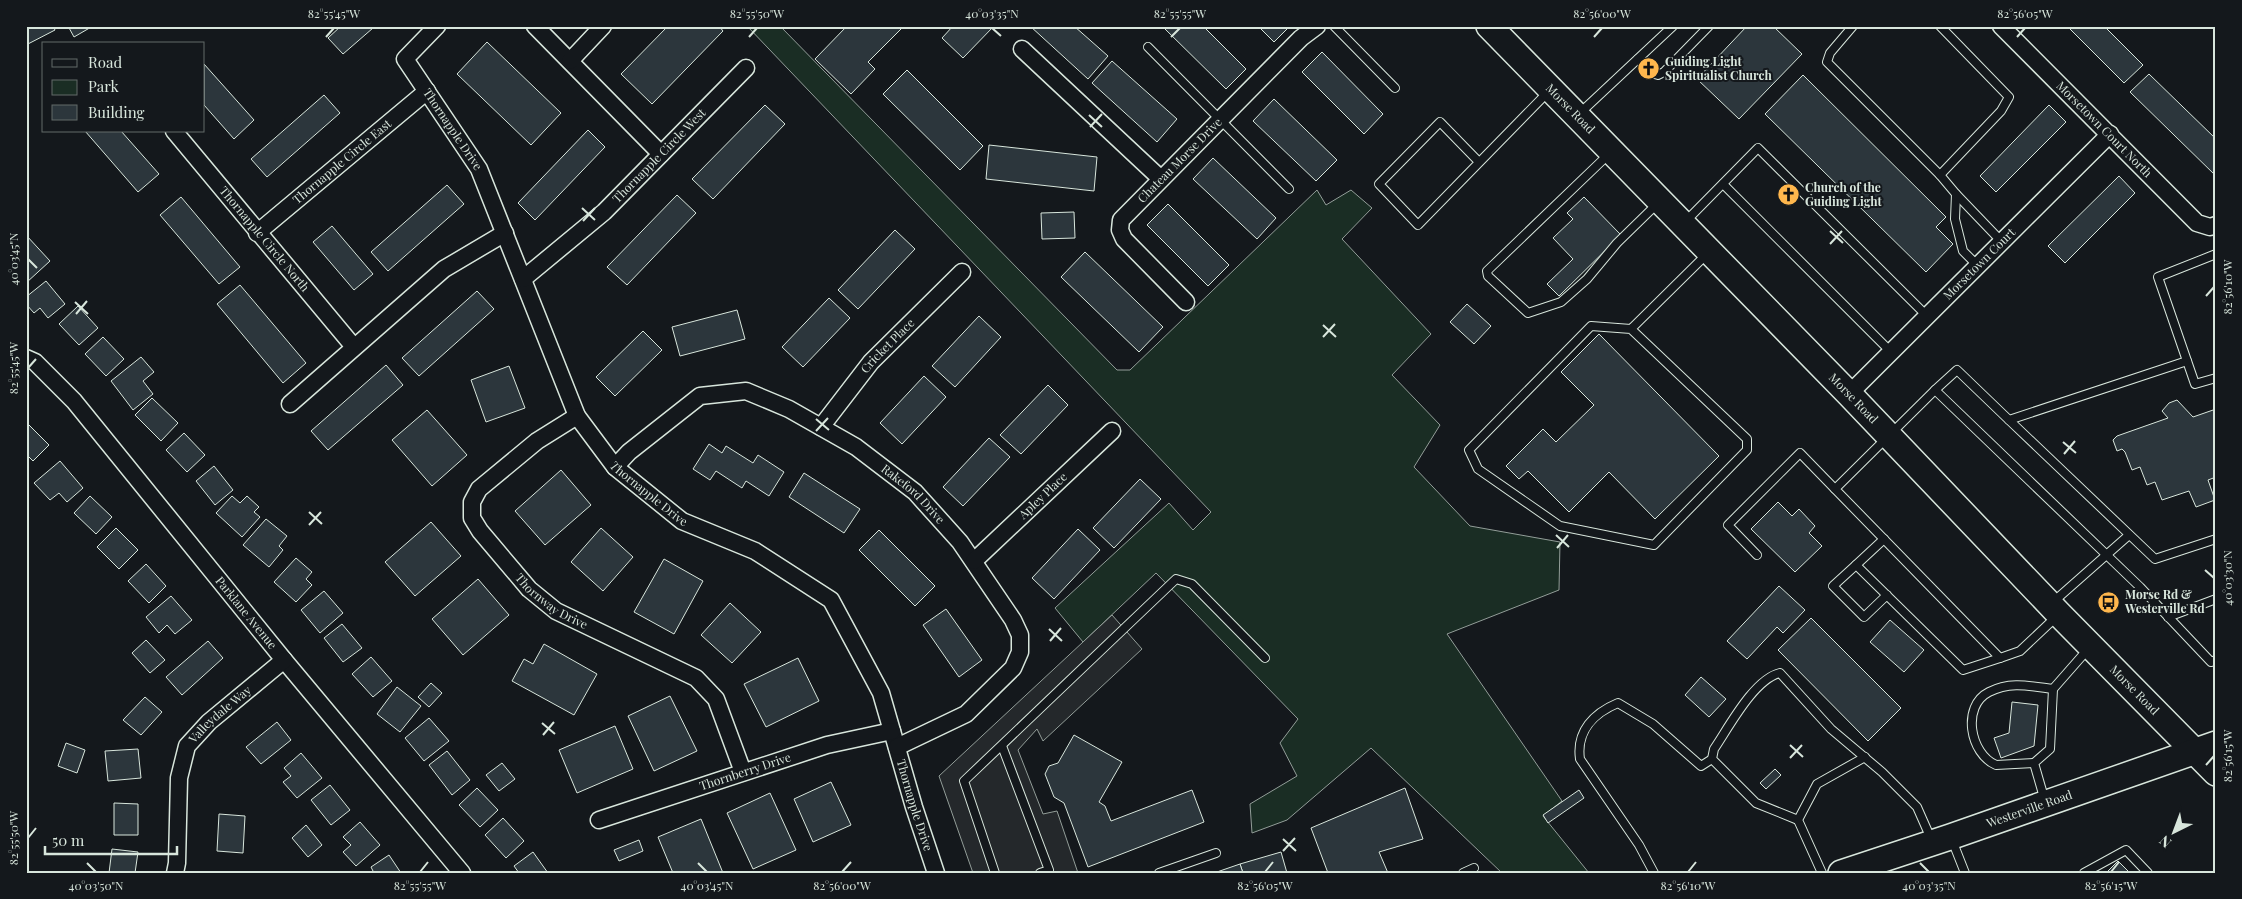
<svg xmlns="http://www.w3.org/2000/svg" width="2242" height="899" viewBox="0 0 2242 899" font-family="'Playfair Display',serif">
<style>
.green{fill:#1a2d24;stroke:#939e99}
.parking{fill:#24282b;stroke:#939e99}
.building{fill:#2c363c;stroke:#d8e6dc}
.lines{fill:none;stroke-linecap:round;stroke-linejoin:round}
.service-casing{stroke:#d8e6dc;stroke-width:10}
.minor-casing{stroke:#d8e6dc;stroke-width:19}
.primary-casing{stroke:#d8e6dc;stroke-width:28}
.service{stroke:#14181c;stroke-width:8}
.minor{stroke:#14181c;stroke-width:16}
.primary{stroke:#14181c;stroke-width:25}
.ticks{fill:none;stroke:#d8e6dc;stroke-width:2}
.labels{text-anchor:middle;stroke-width:4;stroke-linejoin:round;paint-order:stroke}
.poi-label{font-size:12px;font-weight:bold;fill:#d8e6dc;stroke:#14181c;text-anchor:start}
.street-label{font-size:12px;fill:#d8e6dc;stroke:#14181c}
.neatline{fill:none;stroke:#d8e6dc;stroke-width:2}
.ticks-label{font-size:12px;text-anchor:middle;fill:#d8e6dc}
</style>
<rect width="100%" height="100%" fill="#14181c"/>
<path class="green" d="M747,26H780L1117,370H1130L1317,190L1326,205L1351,190L1372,208L1342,239L1431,334L1392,375L1440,425L1414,467L1470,526L1560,542L1559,590L1447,634L1562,801L1543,816L1589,873H1502L1371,748L1287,820L1252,833L1250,804L1297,776L1280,743L1298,719L1156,573L1083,642L1055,608L1169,503L1193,530L1211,512Z"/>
<path class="parking" d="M1112,615L1142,649L1043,741L1037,729L1018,750L1043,814L1057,811L1078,873H973L939,776Z"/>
<g class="building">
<path d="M26,26H53L55,30L26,45Z"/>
<path d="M68,26H93L74,37Z"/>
<path d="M341,26H371L373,28L343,54L328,38Z"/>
<path d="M668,26H719L723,31L652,104L621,74Z"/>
<path d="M847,26H900L902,28L868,62L875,69L851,94L815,59Z"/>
<path d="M953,26H994L963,58L942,38Z"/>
<path d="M1030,26H1074L1108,56L1088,79Z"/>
<path d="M1166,26H1203L1246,69L1226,89L1164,28Z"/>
<path d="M1258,26H1290L1274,42Z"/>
<path d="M1747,26H1773L1802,54L1739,119L1697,79Z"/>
<path d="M2067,26H2104L2143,65L2124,83Z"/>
<path d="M487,42L561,113L531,145L457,74Z"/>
<path d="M1322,52L1383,114L1364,134L1302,72Z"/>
<path d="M1112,61L1177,119L1157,142L1092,83Z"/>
<path d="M204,64L254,120L234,139L204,105Z"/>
<path d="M907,70L983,146L960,170L883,94Z"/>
<path d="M2149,74L2216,139V176L2130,92Z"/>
<path d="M1803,75L1946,217L1936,227L1953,244L1926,272L1765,114Z"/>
<path d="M324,95L340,113L267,177L251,159Z"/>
<path d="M1274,99L1337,160L1316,181L1253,121Z"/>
<path d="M765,105L785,124L713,199L692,179Z"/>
<path d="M2049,105L2066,122L1996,192L1980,176Z"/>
<path d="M588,130L605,147L535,220L518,203Z"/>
<path d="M85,131H121L159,174L138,192Z"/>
<path d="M989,145L1097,157L1094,191L986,179Z"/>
<path d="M1213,158L1276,218L1257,239L1193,179Z"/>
<path d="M2119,176L2135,193L2065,263L2048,246Z"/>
<path d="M447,185L464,204L388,271L371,252Z"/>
<path d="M677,195L696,213L627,285L607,267Z"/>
<path d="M181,197L240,267L219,284L160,215Z"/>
<path d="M1584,197L1621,235L1559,296L1547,284L1573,259L1553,238L1573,219L1567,213Z"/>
<path d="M1168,204L1229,265L1208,286L1147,225Z"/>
<path d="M1074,212L1075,238L1042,239L1041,213Z"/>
<path d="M332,226L373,274L354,290L313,242Z"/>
<path d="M895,230L915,249L858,309L838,290Z"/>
<path d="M26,235L50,261L26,283Z"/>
<path d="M1085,252L1163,327L1139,352L1061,277Z"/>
<path d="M46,281L65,304L48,318L40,308L34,313L26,304V297Z"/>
<path d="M240,285L306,363L283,383L217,304Z"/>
<path d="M477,291L494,309L419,376L402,358Z"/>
<path d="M829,298L850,318L803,367L782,347Z"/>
<path d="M1467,304L1491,326L1474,344L1450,322Z"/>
<path d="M78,306L98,328L79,345L59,324Z"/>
<path d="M737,310L745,339L680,356L672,327Z"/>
<path d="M979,316L1001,337L955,387L932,366Z"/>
<path d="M643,331L662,350L615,396L596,377Z"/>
<path d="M1599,334L1719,456L1655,519L1609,472L1569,512L1528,471L1519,479L1506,466L1543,429L1556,442L1594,405L1561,372Z"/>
<path d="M103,337L124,359L106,376L85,354Z"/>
<path d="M141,357L154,372L143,381L153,394L133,410L111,381Z"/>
<path d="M386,365L403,385L328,450L311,431Z"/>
<path d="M509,366L525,408L486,422L471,380Z"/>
<path d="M924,376L946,397L902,444L880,423Z"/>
<path d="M1048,385L1068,405L1021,454L1000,435Z"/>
<path d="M152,398L178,423L161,441L135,415Z"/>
<path d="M2177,400L2193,417L2216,409V477L2208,480L2215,500L2196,507L2189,491L2162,500L2155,482L2147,485L2140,467L2132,470L2125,452L2122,449L2117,451L2113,440L2117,436L2168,418L2162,411L2169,403Z"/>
<path d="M427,410L467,455L432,486L392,440Z"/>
<path d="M27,423L49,445L33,461L26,454Z"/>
<path d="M184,433L205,455L187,472L166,450Z"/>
<path d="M989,438L1010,457L963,506L943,487Z"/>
<path d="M709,444L722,453L726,446L753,463L758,455L784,472L769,496L746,481L742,488L716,471L710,480L693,469Z"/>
<path d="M60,461L83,488L67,502L59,493L50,500L34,483Z"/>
<path d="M214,466L233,490L215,505L196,481Z"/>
<path d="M561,470L591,505L545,545L515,511Z"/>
<path d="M804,473L860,509L844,533L789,497Z"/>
<path d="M1140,479L1161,499L1114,548L1093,528Z"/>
<path d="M90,496L112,517L96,534L74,513Z"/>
<path d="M232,496L240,503L247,496L259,507L254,512L260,517L242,537L216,513Z"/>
<path d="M1778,502L1792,516L1799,509L1815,526L1809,533L1822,546L1795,572L1751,529Z"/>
<path d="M266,519L287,536L279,546L283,550L269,567L243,545Z"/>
<path d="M431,522L461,556L415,596L385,562Z"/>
<path d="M116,528L138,550L119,569L97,547Z"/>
<path d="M601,528L633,557L603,591L571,562Z"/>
<path d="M1078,529L1100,550L1054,599L1032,578Z"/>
<path d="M879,530L935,586L915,606L859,550Z"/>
<path d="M296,558L312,572L306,579L312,585L296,602L274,582Z"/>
<path d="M664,559L703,581L674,634L634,612Z"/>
<path d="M146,564L166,586L149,603L128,581Z"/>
<path d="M478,579L509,615L463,655L432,619Z"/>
<path d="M1779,586L1805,610L1783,633L1777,627L1747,659L1727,641Z"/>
<path d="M324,591L343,613L320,633L301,610Z"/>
<path d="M171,596L192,620L175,634L167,625L159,633L146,617Z"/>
<path d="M730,603L761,632L732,663L701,635Z"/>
<path d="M946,609L982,660L959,677L923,625Z"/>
<path d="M1811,618L1901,708L1868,741L1778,650Z"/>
<path d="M1890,620L1924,650L1904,672L1870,642Z"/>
<path d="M342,624L362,648L343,662L324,638Z"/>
<path d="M146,640L165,660L150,673L132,653Z"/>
<path d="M208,641L223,658L182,695L166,677Z"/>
<path d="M544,644L597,674L574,715L512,681L524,659L533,664Z"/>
<path d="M371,657L392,681L373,697L352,674Z"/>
<path d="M798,658L819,701L766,727L744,684Z"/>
<path d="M1701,677L1726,699L1709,717L1685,695Z"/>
<path d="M431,683L442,693L429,707L418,697Z"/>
<path d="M397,687L421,706L400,732L377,714Z"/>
<path d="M670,696L697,751L654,771L628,716Z"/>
<path d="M145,697L162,712L141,735L123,720Z"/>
<path d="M2012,702L2038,705L2034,746L2001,758L1994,738L2009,733Z"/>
<path d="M429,718L449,741L424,761L405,738Z"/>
<path d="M277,722L291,740L261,764L246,747Z"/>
<path d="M615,726L633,769L577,793L559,750Z"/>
<path d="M1074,735L1122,762L1099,802L1105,806L1111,821L1192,790L1204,822L1088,867L1064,803L1054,797L1045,774L1049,766L1058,763Z"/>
<path d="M66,743L85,750L77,773L58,766Z"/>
<path d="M138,749L141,778L108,781L105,751Z"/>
<path d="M447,751L470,780L452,795L429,765Z"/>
<path d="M301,753L322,778L297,798L283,782L291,776L284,768Z"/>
<path d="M502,763L515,779L499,791L486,775Z"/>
<path d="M1775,769L1781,775L1766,789L1760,783Z"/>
<path d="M831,782L851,825L813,842L794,799Z"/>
<path d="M330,785L350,810L331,825L311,800Z"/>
<path d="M477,788L498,810L480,827L459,805Z"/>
<path d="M1405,788L1423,839L1379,852L1388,873H1328L1311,828Z"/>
<path d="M1579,790L1584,798L1548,823L1543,815Z"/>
<path d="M770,793L796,850L753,869L727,813Z"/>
<path d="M114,803L138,804V835H114Z"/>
<path d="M219,814L245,816L243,853L217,851Z"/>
<path d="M503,818L524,841L506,858L485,835Z"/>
<path d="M701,819L723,873H673L658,837Z"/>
<path d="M360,822L380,845L356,866L343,852L351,845L343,837Z"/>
<path d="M306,825L322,845L308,857L292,838Z"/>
<path d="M639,840L643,851L619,861L614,850Z"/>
<path d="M112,849L138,852L135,873H109Z"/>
<path d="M533,852L548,873H519L514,866Z"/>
<path d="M1281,852L1287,873H1243L1240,864Z"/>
<path d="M389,855L401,873H374L371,867Z"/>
<path d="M2118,861L2130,873H2106Z"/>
<path d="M1240,864L1243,873H1214Z"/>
</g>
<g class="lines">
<defs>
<g id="service">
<path d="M1334,26L1395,88"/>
<path d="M1853,26L1830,53L1827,62L1940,175L1956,194L1955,219L1963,251L1978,266"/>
<path d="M1940,26L2009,97L2001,111L1940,175"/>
<path d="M1148,47L1289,189"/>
<path d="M1638,59L1651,73L1658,75L1664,72L1709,26"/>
<path d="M1580,113L1673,26"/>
<path d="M1610,153L1487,271L1488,276L1528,313L1561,302L1587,279L1617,243L1658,203"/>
<path d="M1479,162L1440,122L1379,184L1418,225L1549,91"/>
<path d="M1723,184L1891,352"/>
<path d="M1956,194L2002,242"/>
<path d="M1686,221L1758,148L1927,316"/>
<path d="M2216,254L2158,277L2195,384L2216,378"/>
<path d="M1631,329L1747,439V450L1654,545L1560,526L1478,469L1469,450L1591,326L1631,329L1708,253"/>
<path d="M2187,361L2009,420L2155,559L2216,539"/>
<path d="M1935,390L1957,370L2009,420"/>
<path d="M1757,555L1728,525L1800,453L1835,489"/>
<path d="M1856,565L1884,539"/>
<path d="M1887,595L1864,617L1833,586L1856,565L1963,670L2000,658L1835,489L1935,390L2140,587L2211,662L2216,660"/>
<path d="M2052,603L2129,535"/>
<path d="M2168,617L2216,599"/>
<path d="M2000,658L2020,651L2056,617"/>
<path d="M1002,746L1049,870L1040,873"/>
<path d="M2034,763L1996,765C1970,754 1961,706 1989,692C2010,681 2030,686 2053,689"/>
<path d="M2045,801L2034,763L2050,749L2053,689L2089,648"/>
<path d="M1798,820L1756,803L1712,759L1714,749C1729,727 1754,679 1780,673L1831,729L1882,772L1917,807L1932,841"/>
<path d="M1952,840L1965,873"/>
<path d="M995,873L964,781L1176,579L1192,584L1265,658"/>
<path d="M1159,873L1216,853"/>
<path d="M1463,873L1474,868"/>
<path d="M1654,873L1639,845L1580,759C1576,731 1594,713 1618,703L1653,724L1701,766L1712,759"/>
<path d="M1822,873L1798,820L1817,784L1865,757"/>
<path d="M2084,873L2126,850L2148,873"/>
</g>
<g id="minor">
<path id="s1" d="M437,26L405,59L479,169L577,416L615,467L682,521L755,551L831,600L881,693L914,807L936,873"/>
<path d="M535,26L661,154"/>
<path id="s2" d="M2001,26L2197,223L2210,227L2216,225"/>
<path d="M1022,49L1161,179"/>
<path d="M570,61L603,26"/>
<path id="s3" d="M174,131L354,347"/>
<path id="s4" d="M257,233L427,91"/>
<path id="s5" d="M523,279L604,212L746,68"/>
<path id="s6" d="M1186,302L1124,239L1120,230L1121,220L1301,38L1317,26"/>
<path id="s7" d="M26,358L35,362L74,401L284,660L462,873"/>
<path id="s8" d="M1849,394L2110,134"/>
<path d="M290,404L444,269L505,233"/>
<path id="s9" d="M577,416L537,441L479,489L472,502V518L480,531L529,589L556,611L696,678L716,699L743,772"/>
<path id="s10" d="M821,427L871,362L962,272"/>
<path id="s11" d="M615,467L629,452L700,396L746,391L789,409L856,447L915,492L960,542L1013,620L1020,635V652L1013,668L966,714L897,747"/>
<path id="s12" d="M974,561L1112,431"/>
<path id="s13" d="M599,820L827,745L892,731"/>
<path id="s14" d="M175,873L177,863L179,778L187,746L209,722L284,660"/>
</g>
<g id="primary">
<path id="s15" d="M1489,26L1849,394L2059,614L2216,773"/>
<path id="s16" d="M1841,873L1950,837L2216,744"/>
</g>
</defs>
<use href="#service" class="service-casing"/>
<use href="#minor" class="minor-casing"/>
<use href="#primary" class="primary-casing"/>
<use href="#service" class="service"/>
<use href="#minor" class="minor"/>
<use href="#primary" class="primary"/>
</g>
<path class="ticks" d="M992,28L1001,36M326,37L334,28M749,37L757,28M1171,37L1180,28M1594,37L1602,28M2017,37L2025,28M1089,115L1102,127M1090,127L1102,114M582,208L595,220M583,221L595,208M1830,231L1843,243M1830,244L1842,231M28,259L37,268M2206,296L2214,287M75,302L88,314M76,314L87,301M1323,325L1336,337M1323,337L1335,324M28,368L36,359M816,419L829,430M816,431L828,418M2063,442L2076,453M2064,454L2075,441M309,512L322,524M309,525L321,512M1556,535L1569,547M1557,548L1568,535M2205,570L2214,578M1049,629L1062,641M1050,641L1061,628M542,723L555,734M543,735L554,722M1790,745L1803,757M1790,758L1802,745M2206,765L2214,756M28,838L36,828M1283,839L1296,851M1283,851L1295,838M87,863L96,872M698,863L707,872M1920,863L1929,872M420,872L428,862M842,872L851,862M1265,872L1273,862M1688,872L1696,862M2111,872L2119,862"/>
<defs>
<symbol id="church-disc" viewBox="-11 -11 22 22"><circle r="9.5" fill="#ffb74d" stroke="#14181c"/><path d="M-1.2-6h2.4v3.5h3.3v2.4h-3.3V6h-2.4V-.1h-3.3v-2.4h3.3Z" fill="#111"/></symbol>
<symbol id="bus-disc" viewBox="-11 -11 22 22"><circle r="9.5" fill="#ffb74d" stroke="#14181c"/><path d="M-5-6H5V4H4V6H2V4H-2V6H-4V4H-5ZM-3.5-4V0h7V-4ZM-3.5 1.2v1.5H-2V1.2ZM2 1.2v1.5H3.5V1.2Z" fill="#111"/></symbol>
</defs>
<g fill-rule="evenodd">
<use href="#church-disc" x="1636" y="56" width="25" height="25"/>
<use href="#church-disc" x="1776" y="182" width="25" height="25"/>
<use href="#bus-disc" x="2096" y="590" width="25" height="25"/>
</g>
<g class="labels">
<g class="poi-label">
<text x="1665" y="66">Guiding Light<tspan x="1665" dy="14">Spiritualist Church</tspan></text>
<text x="1805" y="192">Church of the<tspan x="1805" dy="14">Guiding Light</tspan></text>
<text x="2125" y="599">Morse Rd &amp;<tspan x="2125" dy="14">Westerville Rd</tspan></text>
</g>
<g class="street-label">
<text dy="4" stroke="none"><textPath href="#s15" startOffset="116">Morse Road</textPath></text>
<text dy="4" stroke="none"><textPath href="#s2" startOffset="146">Morsetown Court North</textPath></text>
<text dy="4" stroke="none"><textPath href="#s1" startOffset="131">Thornapple Drive</textPath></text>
<text dy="4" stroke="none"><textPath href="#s5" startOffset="184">Thornapple Circle West</textPath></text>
<text dy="4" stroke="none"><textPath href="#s6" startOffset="192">Chateau Morse Drive</textPath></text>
<text dy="4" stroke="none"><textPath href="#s4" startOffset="111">Thornapple Circle East</textPath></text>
<text dy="4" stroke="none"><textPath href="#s3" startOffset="141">Thornapple Circle North</textPath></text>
<text dy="4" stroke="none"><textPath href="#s8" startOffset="184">Morsetown Court</textPath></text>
<text dy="4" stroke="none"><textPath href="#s10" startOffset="105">Cricket Place</textPath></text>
<text dy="4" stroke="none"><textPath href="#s15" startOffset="521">Morse Road</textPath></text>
<text dy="4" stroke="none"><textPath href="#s1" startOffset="551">Thornapple Drive</textPath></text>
<text dy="4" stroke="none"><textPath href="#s11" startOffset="355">Rakeford Drive</textPath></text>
<text dy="4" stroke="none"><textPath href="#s12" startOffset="95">Apley Place</textPath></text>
<text dy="4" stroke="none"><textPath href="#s9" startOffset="270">Thornway Drive</textPath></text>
<text dy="4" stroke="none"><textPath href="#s7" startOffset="338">Parklane Avenue</textPath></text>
<text dy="4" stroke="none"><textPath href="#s15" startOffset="926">Morse Road</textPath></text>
<text dy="4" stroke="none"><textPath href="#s14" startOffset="174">Valleydale Way</textPath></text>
<text dy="4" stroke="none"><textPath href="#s13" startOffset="154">Thornberry Drive</textPath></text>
<text dy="4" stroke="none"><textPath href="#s1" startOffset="986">Thornapple Drive</textPath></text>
<text dy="4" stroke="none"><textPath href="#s16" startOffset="199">Westerville Road</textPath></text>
</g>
</g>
<rect width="2242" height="899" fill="none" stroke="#14181c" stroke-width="55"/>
<rect x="42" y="42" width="162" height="90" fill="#14181c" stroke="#626a69"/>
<rect x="52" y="59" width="25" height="8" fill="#14181c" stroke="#626a69"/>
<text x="88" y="68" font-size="15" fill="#d8e6dc">Road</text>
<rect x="52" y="80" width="25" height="15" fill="#1a2d24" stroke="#626a69"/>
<text x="88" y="92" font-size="15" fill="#d8e6dc">Park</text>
<rect x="52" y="105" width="25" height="15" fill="#2c363c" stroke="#626a69"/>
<text x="88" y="118" font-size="15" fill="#d8e6dc">Building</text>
<g transform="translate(2174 832) rotate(222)" stroke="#14181c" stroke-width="4" paint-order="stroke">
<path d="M0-4L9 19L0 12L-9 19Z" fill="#d8e6dc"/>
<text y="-8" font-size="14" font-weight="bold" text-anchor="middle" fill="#d8e6dc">N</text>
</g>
<path d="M45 846v8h132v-8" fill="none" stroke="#d8e6dc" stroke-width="2.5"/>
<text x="52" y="846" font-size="15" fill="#d8e6dc" stroke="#14181c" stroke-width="4" paint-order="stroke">50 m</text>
<rect x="28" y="28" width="2186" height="844" class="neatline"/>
<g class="ticks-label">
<text x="334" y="18">82°55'45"W</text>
<text x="757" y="18">82°55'50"W</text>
<text x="992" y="18">40°03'35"N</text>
<text x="1180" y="18">82°55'55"W</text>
<text x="1602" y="18">82°56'00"W</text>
<text x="2025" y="18">82°56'05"W</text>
<text transform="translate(14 259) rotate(-90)" y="4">40°03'45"N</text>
<text transform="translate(2228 287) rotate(-90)" y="4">82°56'10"W</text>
<text transform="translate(14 368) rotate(-90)" y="4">82°55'45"W</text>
<text transform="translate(2228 578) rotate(-90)" y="4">40°03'30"N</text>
<text transform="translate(2228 756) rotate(-90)" y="4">82°56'15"W</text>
<text transform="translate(14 838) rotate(-90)" y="4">82°55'50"W</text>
<text x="96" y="890">40°03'50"N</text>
<text x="420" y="890">82°55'55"W</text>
<text x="707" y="890">40°03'45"N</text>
<text x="842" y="890">82°56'00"W</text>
<text x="1265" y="890">82°56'05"W</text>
<text x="1688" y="890">82°56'10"W</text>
<text x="1929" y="890">40°03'35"N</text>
<text x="2111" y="890">82°56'15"W</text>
</g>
</svg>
